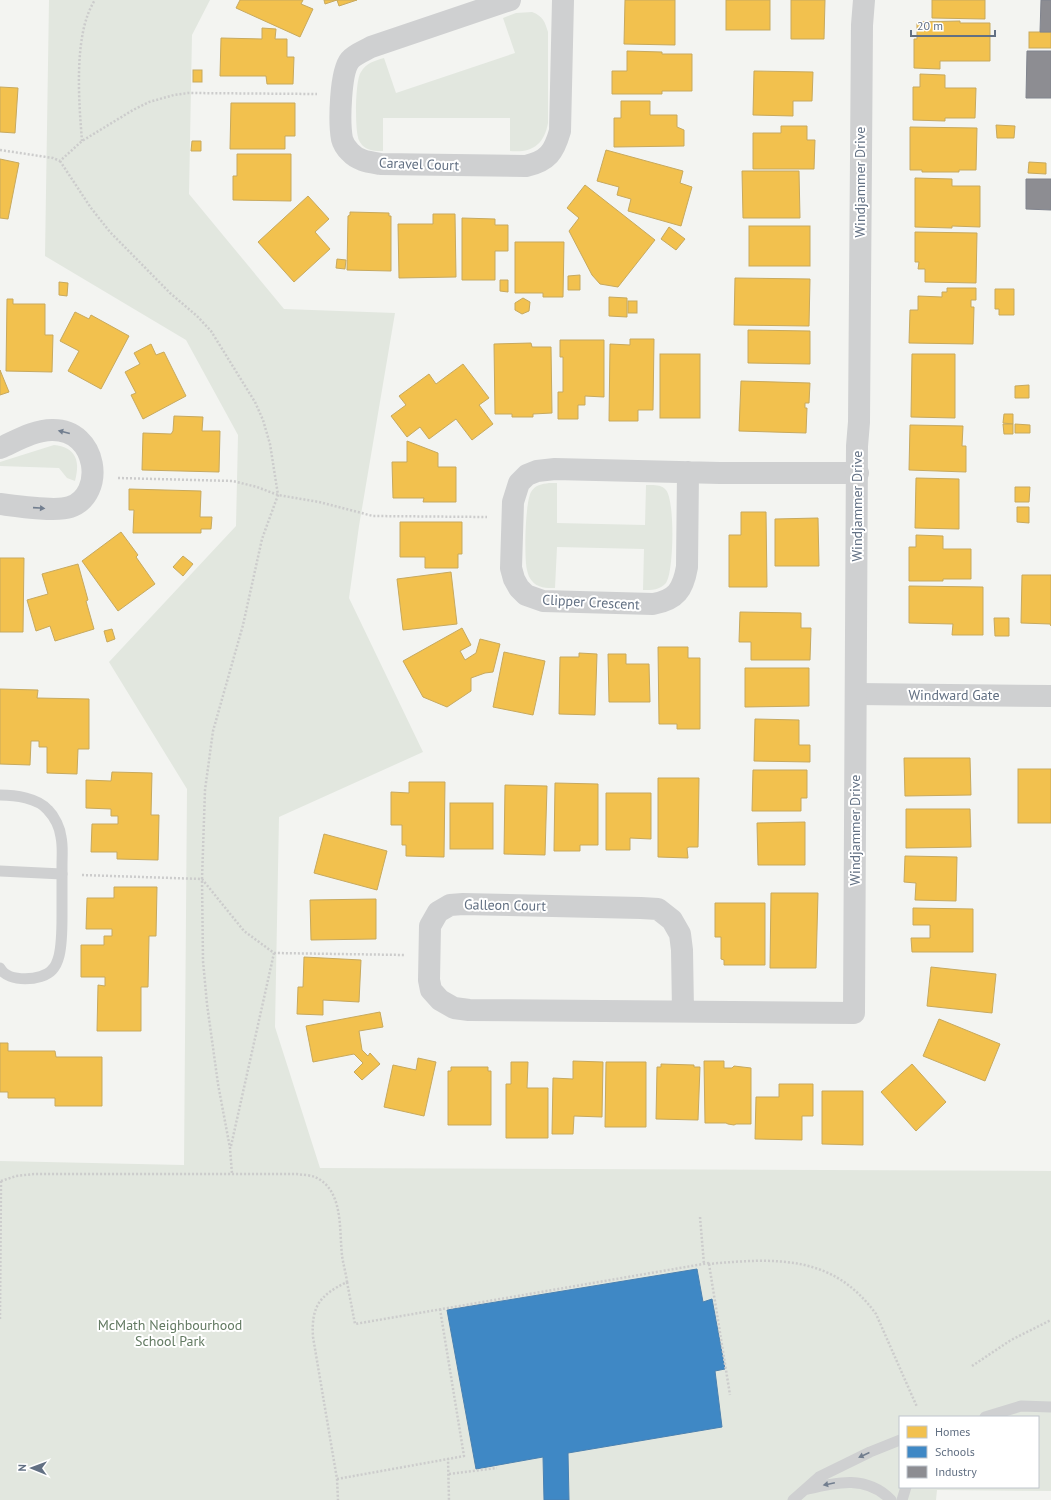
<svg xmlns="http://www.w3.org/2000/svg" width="1051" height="1500" viewBox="0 0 1051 1500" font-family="'PT Sans',sans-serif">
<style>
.green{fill:#e2e7df;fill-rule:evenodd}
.homes{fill:#f2c14e;stroke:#c7a95e}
.schools{fill:#3f88c5;stroke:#4a81b1}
.industry{fill:#8d8d92;stroke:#80848e}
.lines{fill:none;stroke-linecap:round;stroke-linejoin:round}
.path{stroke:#ccc;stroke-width:2.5;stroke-dasharray:2 2;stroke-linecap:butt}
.lane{stroke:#cfd0d1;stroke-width:11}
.street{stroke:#cfd0d1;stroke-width:22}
.oneway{fill:#727e8f}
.labels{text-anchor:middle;stroke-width:4;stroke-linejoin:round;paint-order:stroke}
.street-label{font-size:14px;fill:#627083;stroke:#fff}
.park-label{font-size:14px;fill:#637a62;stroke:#fff}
</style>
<rect width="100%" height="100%" fill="#f3f4f1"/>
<g class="green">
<path d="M49,0H210L192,35L189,194L284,309L395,313L359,526L349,598L423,752L279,817L275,1027L320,1168L1051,1171V1491L937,1490L936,1500H0V1161L184,1165L187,789L109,662L236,526L238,435L186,340L45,256ZM900,1417H1038V1487H900Z"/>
<path d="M532,12C543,16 545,22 548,32V123C544,145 532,153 510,151V118H383V151C375,151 368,151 362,145C361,143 358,140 358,137C355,127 355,80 361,72C366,63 374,61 384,58L396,93L515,53L503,18L516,13Z"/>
<path d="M54,445C75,447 81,460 75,481L67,478L59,468L0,466V462Z"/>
<path d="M549,483H557V523L645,525L646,485C653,485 661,484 666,490C675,500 674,572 666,583C660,590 652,590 643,590L644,549L557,547L555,588C547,588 537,588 532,581C529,578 528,574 527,570C524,558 525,503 531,492C535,485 542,484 549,483Z"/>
</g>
<g class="homes">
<path d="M240,0H303L301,4L313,9L300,37L236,8Z"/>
<path d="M324,0H337L325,4Z"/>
<path d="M337,0H357L339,6Z"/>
<path d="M625,0H675V45L624,44Z"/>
<rect x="726" y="0" width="44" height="30"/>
<path d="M791,0H825L824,39H791Z"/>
<path d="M932,0H985V19L932,18Z"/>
<path d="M960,21V23H990V61H940V69L914,68V39H917V22Z"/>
<path d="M262,28L276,29L275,39H287V57H294L293,84H267L266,76H220L221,38L262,39Z"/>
<rect x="1029" y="32" width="22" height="16"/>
<path d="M627,51L662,52V54H692V91H662V94H612V71H627Z"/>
<rect x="193" y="70" width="9" height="12"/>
<path d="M754,71L813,72L812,101H793V116L753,115Z"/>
<path d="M920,74L945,75V88H976L975,118H945V121L913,120V87H920Z"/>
<path d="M0,87L18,88L15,133L0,132Z"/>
<path d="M621,101H650V115H677V127L684,130V146L614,147V118H621Z"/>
<path d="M231,103H295V136H285V149H230Z"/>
<path d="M996,125L1015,126L1014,138H997Z"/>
<path d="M781,126H807V140H815L814,169H753V133H781Z"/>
<path d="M910,127L977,128L976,170H959V172H922V170H910Z"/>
<path d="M192,141H201V151H191Z"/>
<path d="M606,150L683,171L680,183L692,187L681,226L628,211L631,199L617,195L619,187L597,181Z"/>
<path d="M237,154H291V201L233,200V176H237Z"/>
<path d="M0,159L19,163L8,219L0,218Z"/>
<path d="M1029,162L1046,163V174L1028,173Z"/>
<path d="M742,171H799L800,218H743Z"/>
<path d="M915,178L952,179V186H980V227L952,226V228L915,227Z"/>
<path d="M585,185L655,240L618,287L600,284L592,275L569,231L579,218L567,208Z"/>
<path d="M308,196L329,219L315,232L330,249L294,282L258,242Z"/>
<path d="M350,212L389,213V216H391V271L347,270L348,216L350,215Z"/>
<path d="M433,214H455L456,277L399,278L398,224H433Z"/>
<path d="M462,218L495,219V225H508V251H495V280H462Z"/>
<rect x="749" y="226" width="61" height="40"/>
<path d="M669,227L685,239L676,250L661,239Z"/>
<path d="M915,232L977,233L976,283L925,282V269H918L919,262H915Z"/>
<path d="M515,242H564L563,297H543V293H515Z"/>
<path d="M337,259L346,260L345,269L336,268Z"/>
<path d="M580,275V290H568V276Z"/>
<path d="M735,278L810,279L809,326L734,325Z"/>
<path d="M500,280H508V292L500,291Z"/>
<path d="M59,282L68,283L67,296L59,295Z"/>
<path d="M947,288H976V300H971V307H974L973,344L909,343L910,310H918V296L942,297V292H947Z"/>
<path d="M995,289H1014V315H999V309H995Z"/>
<path d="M609,297L627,298V317L609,316Z"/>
<path d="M523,298L530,302L529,311L522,314L515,310V303Z"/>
<path d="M7,299H13V304H45V335H53L52,372L6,371Z"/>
<rect x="628" y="301" width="9" height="12"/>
<path d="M75,312L89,319L91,315L129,336L101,389L68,371L79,351L60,341Z"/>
<path d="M748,330L810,331V364L748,363Z"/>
<path d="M630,339H654L653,410H638V421H609L610,344L630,345Z"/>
<path d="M560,340H604V397L585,396V405H578V419H558V392H563V357H560Z"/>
<path d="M531,343L532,347H551L552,413L533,414V417H512V414H495L494,344Z"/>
<path d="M151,344L156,355L164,352L186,396L143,419L131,395L136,393L125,372L140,364L134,353Z"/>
<rect x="660" y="354" width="40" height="64"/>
<path d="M912,354H955V418L911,417Z"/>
<path d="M463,364L489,398L479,405L493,424L472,440L456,419L429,439L420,427L407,437L391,416L406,405L399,396L429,374L436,384Z"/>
<path d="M0,370L9,392L0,395Z"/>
<path d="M741,381L810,383L809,403H805V408H807L806,433L739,431Z"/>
<path d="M1029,385V398H1015V386Z"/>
<path d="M1004,414H1013V424L1003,423Z"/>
<path d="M174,416L203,417L202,431H220L219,472L142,470L143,433L171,434L173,431Z"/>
<path d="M1003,424H1013V434H1004Z"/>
<path d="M1015,424L1030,425V433H1015Z"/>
<path d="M910,425L963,426L962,446H966V472L909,470Z"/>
<path d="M407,441L438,453V467H456V502H423L424,498H393L392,462H407Z"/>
<path d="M916,478L959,479V529L915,528Z"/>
<path d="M1015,487H1030L1029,502H1015Z"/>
<path d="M129,489L201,491L200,517H212L211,529H201V533H133L134,510H129Z"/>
<path d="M1017,507H1029V523L1017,522Z"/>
<path d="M741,512H766L767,587H729V535H741Z"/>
<path d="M818,518L819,566H775V519Z"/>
<path d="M400,522H462V554H458V568H425V557H400Z"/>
<path d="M121,532L138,555L136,557L155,584L118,611L82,561Z"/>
<path d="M916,535L943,536V549H971V579H943V581H909V547H916Z"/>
<path d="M183,556L193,564L183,576L173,567Z"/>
<path d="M0,558H24L23,632H0Z"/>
<path d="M78,564L88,600L86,601L94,629L55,641L50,626L36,631L27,600L48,594L42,574Z"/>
<path d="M451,572L457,624L403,630L397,579Z"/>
<path d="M1022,575H1051V626L1050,624L1021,623Z"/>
<path d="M909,586L983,587V635H952L953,624L909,623Z"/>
<path d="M740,612L801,613V628H811L810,660H751V642H739Z"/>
<path d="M994,618H1009V636H995Z"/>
<path d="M462,628L471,645L460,651L465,660L476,653L480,639L500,644L493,672L485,673L471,678V691L447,707L423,697L403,661Z"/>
<path d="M112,629L115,639L107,642L104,631Z"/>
<path d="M658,647H688V658H700V729H677V724H659Z"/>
<path d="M504,652L545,661L533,715L493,707Z"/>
<path d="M579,653L597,654L595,715L559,714L560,657H579Z"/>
<path d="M608,654H626V664H649L650,702H609Z"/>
<path d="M745,668H809V706L745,707Z"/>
<path d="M0,689L38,690L37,698L89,699V749H78L77,774L47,773V747H39V741H31L30,765L0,764Z"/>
<path d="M755,719L799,720V745H810V762L754,761Z"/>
<path d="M904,758H970L971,795L905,796Z"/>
<rect x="1018" y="769" width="33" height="54"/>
<path d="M753,770H807V798H801V811H752Z"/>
<path d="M112,772L152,773L151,815H159L158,860L117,859V852H91L92,824H118V816H111V809L86,808V780L111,781Z"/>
<path d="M658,778H699L698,847H689L687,848L688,858L658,857Z"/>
<path d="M409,782H445L444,857L406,856V845H402V825H391V792L409,793Z"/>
<path d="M555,783L598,784V845H580V851H554Z"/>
<path d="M505,785L547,786L545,855L504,854Z"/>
<path d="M606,793H651V839L630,838V850H606Z"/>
<rect x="450" y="803" width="43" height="46"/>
<path d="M906,809H970L971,847L906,848Z"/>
<path d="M805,822V865H758L757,823Z"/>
<path d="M324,834L387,851L377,890L314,873Z"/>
<path d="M905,856L957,857L956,901L915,900L916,883L904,882Z"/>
<path d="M114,887H157L156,936H149L148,987H141V1031H97L98,985L105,986V977H81V945H104V936H112V929H86L87,898H114Z"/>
<path d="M771,893H818L816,968H770Z"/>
<path d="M376,899V939L311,940L310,900Z"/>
<path d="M715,903H765V965H724V960L721,959V937H715Z"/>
<path d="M913,908L973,909V952H912L911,938H930V925H913Z"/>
<path d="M304,957L361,960L359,1002L323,1000V1015L297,1014L298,987H303Z"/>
<path d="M931,967L996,974L992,1013L927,1006Z"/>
<path d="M380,1012L383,1027L359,1031L362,1050L368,1056L370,1053L380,1064L362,1080L354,1072L363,1063L354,1054L313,1062L306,1026Z"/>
<path d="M939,1019L1000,1044L985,1081L923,1056Z"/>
<path d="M0,1043H8V1051H55L56,1057H102V1106H55V1098H8V1092H0Z"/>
<path d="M418,1058L436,1062L424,1116L384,1107L393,1065L416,1070Z"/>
<path d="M573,1061L603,1062L602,1117L574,1116L573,1134H552L553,1078L573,1079Z"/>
<path d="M704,1061H724V1068H732L734,1066L751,1068V1124H736L734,1125L728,1124L726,1123H705Z"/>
<path d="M511,1062H528L527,1088H548V1138H506V1084H511Z"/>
<path d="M606,1062H646V1127H605Z"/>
<path d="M661,1064L694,1065V1067H700L698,1120L656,1119L657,1067H661Z"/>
<path d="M912,1064L946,1102L916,1131L881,1092Z"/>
<path d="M451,1067H488V1071H491V1125H448V1071H451Z"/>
<path d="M779,1084H813V1116H802V1140L755,1139L756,1097H779Z"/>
<path d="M822,1091H863V1145L822,1144Z"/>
</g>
<path class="schools" d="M697,1269L703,1302L712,1299L725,1369L715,1371L722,1427L568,1453L569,1500H544L543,1457L476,1469L447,1310Z"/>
<g class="industry">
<path d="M1041,0H1051V32H1040Z"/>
<path d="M1027,51H1051V98H1026Z"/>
<path d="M1026,179H1051V210L1026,209Z"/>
</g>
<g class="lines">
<g class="path">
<path d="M82,141C79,103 73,33 95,0"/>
<path d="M0,150L53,158L60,161L82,141L133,110L149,102L174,95L188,93L317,94"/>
<path d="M60,161L91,208L110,232L170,293L197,316L211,331L255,402L263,420L270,444L278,495L262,539L243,625L213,731L205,790L202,879L203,961L207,1004L218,1084L230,1148L232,1174"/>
<path d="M118,478L233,481L257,487L278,495L319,502L373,516L487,517"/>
<path d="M82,875L202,879L244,931L274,953L405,955"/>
<path d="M231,1146L274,953"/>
<path d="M1,1181L16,1176L34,1174H297C303,1175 310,1175 315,1177C344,1190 339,1230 342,1255C343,1264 346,1273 347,1282C320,1295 311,1306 313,1337L337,1479L338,1500"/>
<path d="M700,1217L704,1264"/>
<path d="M708,1264C775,1258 833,1254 876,1314L917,1407"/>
<path d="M709,1264L730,1395"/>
<path d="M347,1282L355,1324L709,1263"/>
<path d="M440,1309L464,1456L448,1459L449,1500"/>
<path d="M0,1319L1,1181"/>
<path d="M972,1366L1011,1340L1051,1320"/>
<path d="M449,1474L497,1468"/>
<path d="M337,1479L448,1459"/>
</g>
<g class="lane">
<path d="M0,795C15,795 38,798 48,810C55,817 60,828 61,837C63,846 62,856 62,865C62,882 62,899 62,916C62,929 62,944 59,956C58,960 55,967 52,970C42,981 8,983 0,968"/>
<path d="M0,871L62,874"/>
<path d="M985,1417L1021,1406L1051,1407"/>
<path d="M808,1489C837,1482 867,1475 891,1500"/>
<path d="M793,1500L819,1477L870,1452L900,1440"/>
<path d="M902,1500L906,1487"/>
</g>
<g class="street">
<path d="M510,0L371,47C364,51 355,54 350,60C340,72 339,123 342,139C343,143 347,149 350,152C358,161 370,162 381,164L526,166C548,161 554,152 560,131L563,0"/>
<path d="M0,448C16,441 34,430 52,430C98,429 106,495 70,507C56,512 16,506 0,504"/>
<path d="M688,472L687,567C683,590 676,600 653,604L543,601L526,595L519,588L514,579L511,568L513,502L519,483L527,475L537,471L555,469L720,473H858"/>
<path d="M857,694L1051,696"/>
<path d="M683,1011L682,950L680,934L672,920L658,909L641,908L463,904L450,905L438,912L430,926L429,980L431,990L440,1000L454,1008L469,1010L854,1013L857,446L859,422L862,25L864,0"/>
</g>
</g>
<defs><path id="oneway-solid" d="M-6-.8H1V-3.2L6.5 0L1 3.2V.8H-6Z"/></defs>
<g class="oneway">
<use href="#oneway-solid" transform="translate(64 432) rotate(-166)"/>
<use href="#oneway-solid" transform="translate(39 508) rotate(4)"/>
<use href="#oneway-solid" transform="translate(864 1455) rotate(155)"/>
<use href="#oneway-solid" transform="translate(829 1484) rotate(168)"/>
</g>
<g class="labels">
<g class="street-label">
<text transform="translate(419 164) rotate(2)" y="5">Caravel Court</text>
<text transform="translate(860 182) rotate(-90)" y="5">Windjammer Drive</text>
<text transform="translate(857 506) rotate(-90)" y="5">Windjammer Drive</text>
<text transform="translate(591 602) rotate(3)" y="5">Clipper Crescent</text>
<text x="954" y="700">Windward Gate</text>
<text transform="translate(855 830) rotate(-90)" y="5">Windjammer Drive</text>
<text transform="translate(505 905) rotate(1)" y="5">Galleon Court</text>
</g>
<g class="park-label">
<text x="170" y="1330">McMath Neighbourhood<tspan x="170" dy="16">School Park</tspan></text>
</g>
</g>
<rect x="899" y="1416" width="140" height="72" fill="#ffffff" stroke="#c0c6cd"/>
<rect x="907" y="1426" width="20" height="12" fill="#f2c14e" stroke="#c0c6cd"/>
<text x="935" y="1436" font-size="12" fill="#627083">Homes</text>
<rect x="907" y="1446" width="20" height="12" fill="#3f88c5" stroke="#c0c6cd"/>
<text x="935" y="1456" font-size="12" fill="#627083">Schools</text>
<rect x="907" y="1466" width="20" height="12" fill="#8d8d92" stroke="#c0c6cd"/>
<text x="935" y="1476" font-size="12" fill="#627083">Industry</text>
<g transform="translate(32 1468) rotate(271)" stroke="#ffffff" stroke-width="3" paint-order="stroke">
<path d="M0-3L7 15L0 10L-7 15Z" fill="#627083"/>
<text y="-6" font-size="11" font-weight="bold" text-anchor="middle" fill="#627083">N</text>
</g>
<path d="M911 30v6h84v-6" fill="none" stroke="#627083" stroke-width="2"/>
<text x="917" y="30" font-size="12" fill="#627083" stroke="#ffffff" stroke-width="3" paint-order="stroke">20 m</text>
</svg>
